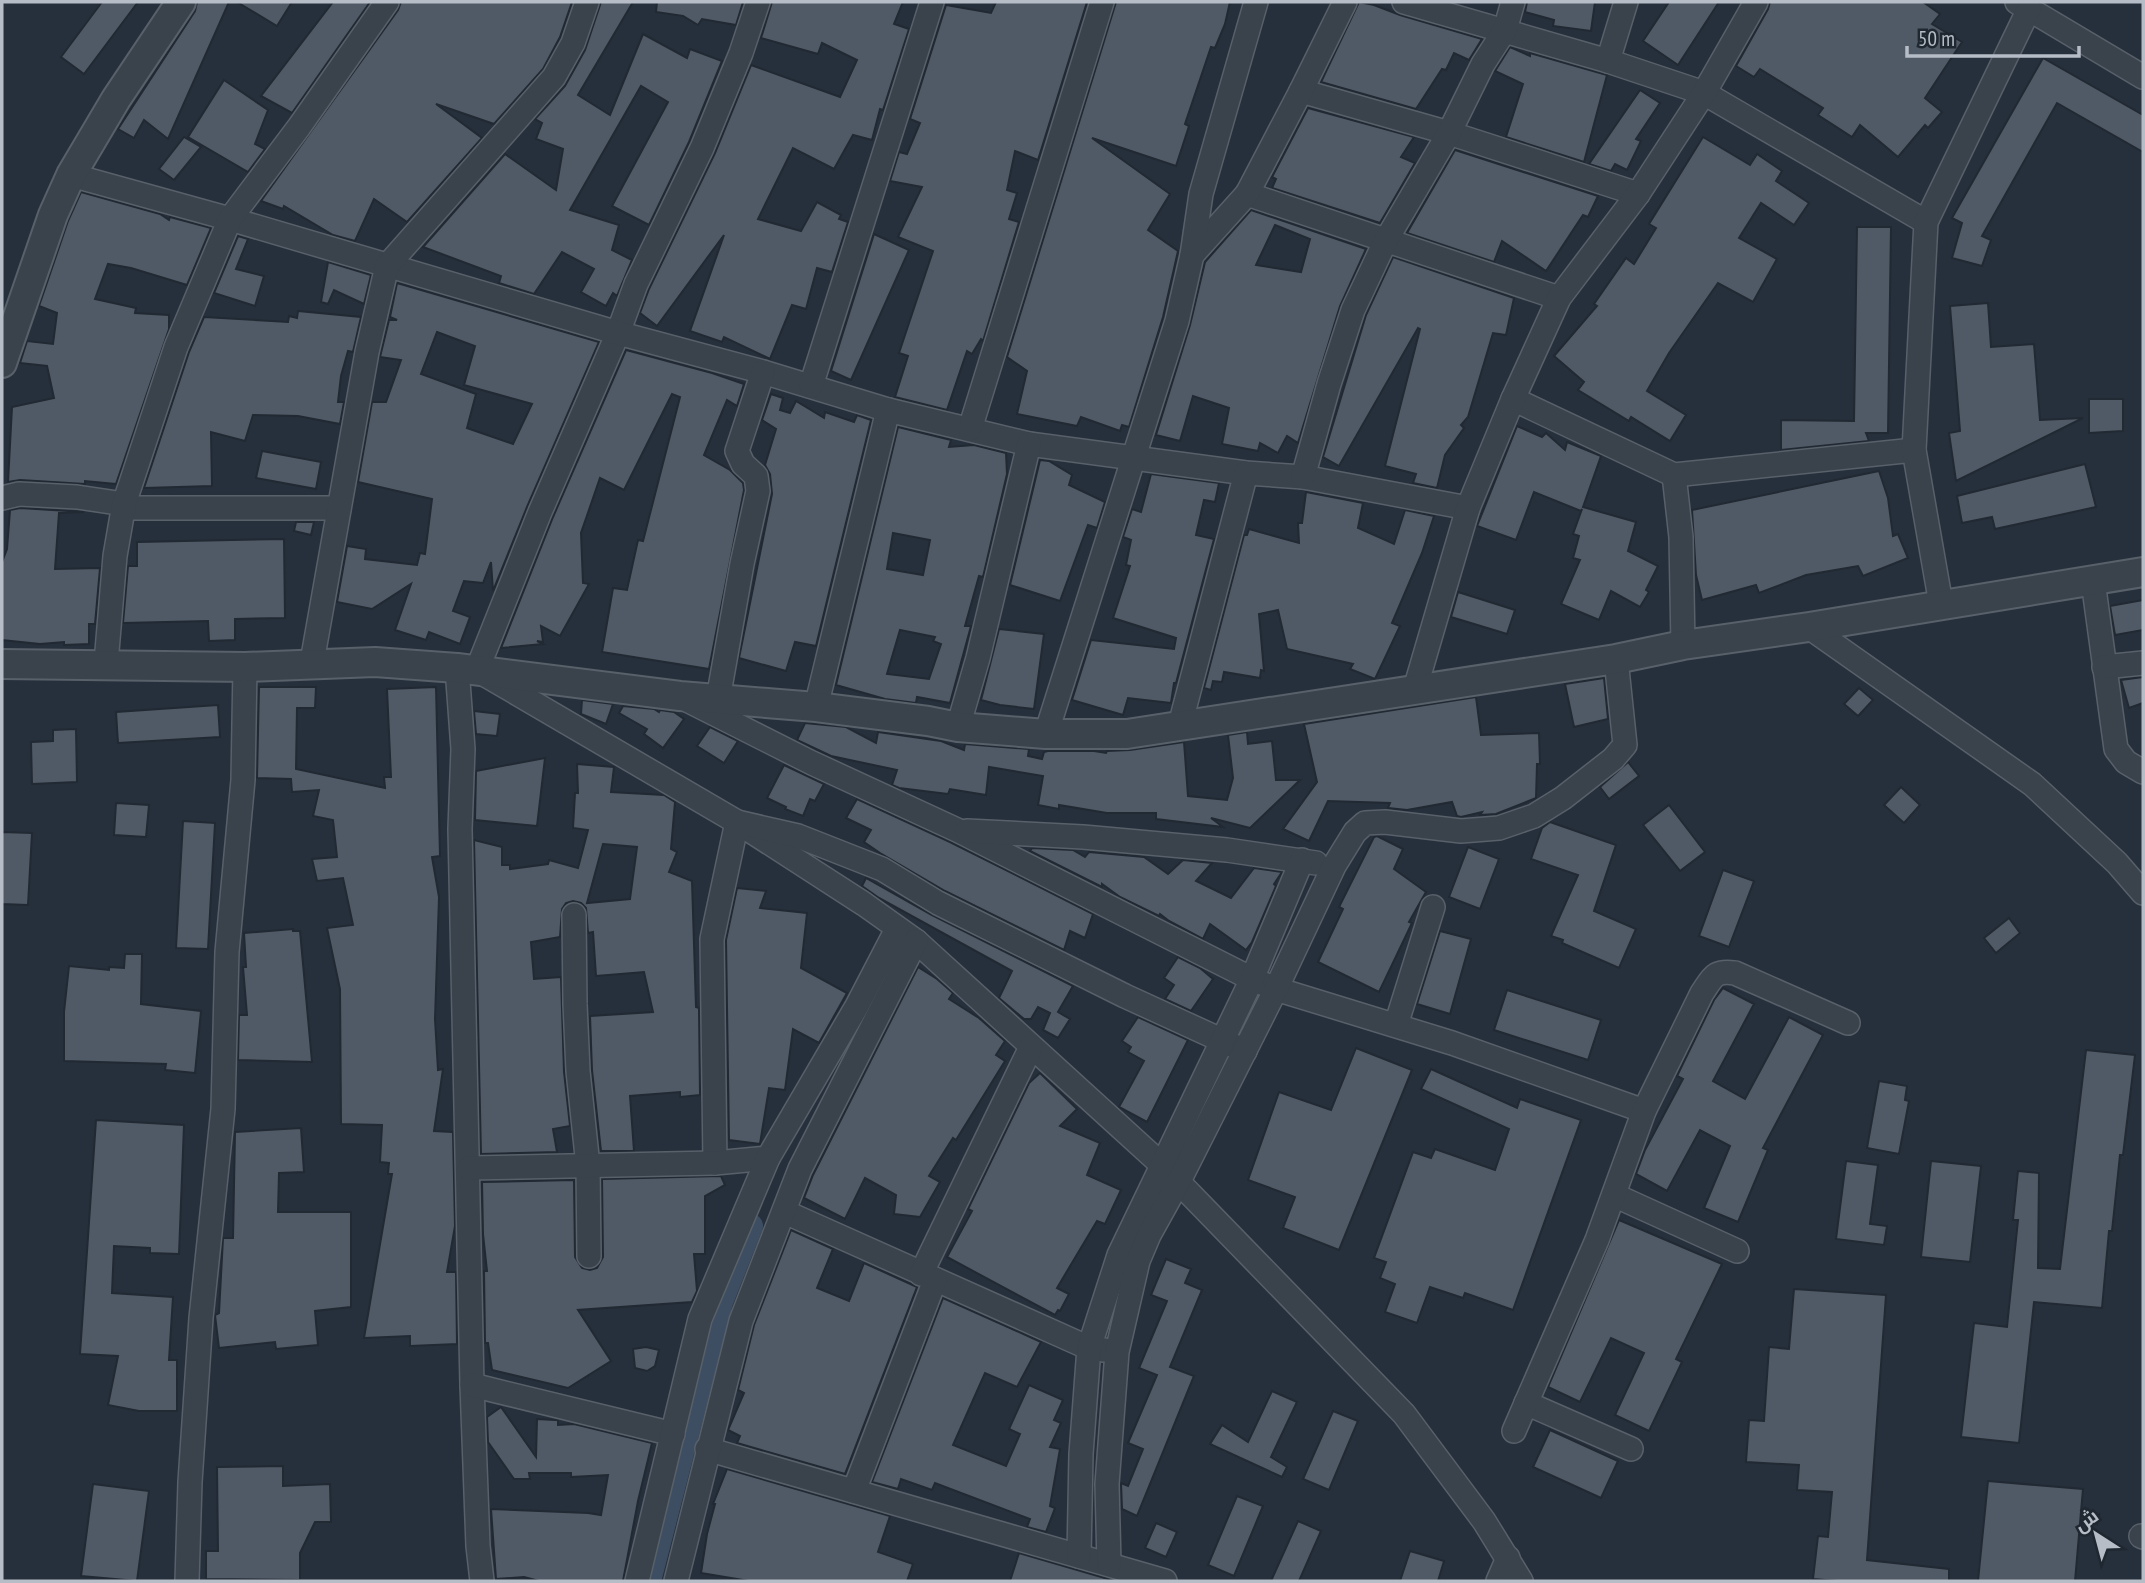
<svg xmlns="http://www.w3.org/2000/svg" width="2145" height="1583" viewBox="0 0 2145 1583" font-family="'PT Sans Narrow',Cairo,sans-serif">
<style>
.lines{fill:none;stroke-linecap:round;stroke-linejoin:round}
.canal{stroke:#3d4e63;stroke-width:24}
.building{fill:#505a67;stroke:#212933;stroke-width:2;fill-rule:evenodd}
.minor-casing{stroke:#58606a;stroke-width:26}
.tertiary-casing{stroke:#58606a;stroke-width:32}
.minor{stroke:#3a424c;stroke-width:23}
.tertiary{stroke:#3a424c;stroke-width:28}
</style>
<rect width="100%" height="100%" fill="#26303c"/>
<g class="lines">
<path class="canal" d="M649,1581L721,1302L751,1226"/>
</g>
<g class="building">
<path d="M102,2H138L84,74L61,57Z"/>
<path d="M197,2H229L168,139L144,120L134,138L118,129L195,11Z"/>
<path d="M237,2H292L277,26Z"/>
<path d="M333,2H370L292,113L261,96Z"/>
<path d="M401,2H572L560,37L543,69L494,124L436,104L482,138L407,222L374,199L355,241L333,235L284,206L283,209L261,201L398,10Z"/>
<path d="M601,2H633L578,95L610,115L643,34L687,58L690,49L722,61L689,142L649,225L612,206L668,102L641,86L570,210L619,225L612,250L632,260L617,296L613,293L606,306L581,292L594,269L562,252L534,294L499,283L501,276L423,247L505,154L556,190L563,149L536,139L542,123L535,119L565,86L585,50Z"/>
<path d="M657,2H743L736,25L702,19L698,25L683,16L656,12Z"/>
<path d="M772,2H903L894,24L909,29L883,110L880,109L872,140L853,135L834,169L793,148L758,219L801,231L817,202L841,215L839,219L848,222L832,272L817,268L806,309L792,305L770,359L724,337L722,342L690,331L724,235L657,326L640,313L649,289L715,153L751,65L840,97L857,60L822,43L818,54L761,38Z"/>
<path d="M996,2H1087L1038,160L1015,151L1007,190L1017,193L1009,219L1019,222L983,341L981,339L972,354L967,351L947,410L895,397L908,356L899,353L933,251L898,237L922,187L890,181L899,152L907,154L920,123L910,119L946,5L991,13Z"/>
<path d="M1116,2H1230L1225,24L1215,48L1211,47L1185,124L1189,126L1176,166L1092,138L1170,194L1148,230L1178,251L1163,317L1129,427L1122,425L1120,431L1081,417L1077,426L1017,414L1027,371L1007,357Z"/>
<path d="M1359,2L1374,5L1400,15L1482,39L1469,60L1454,53L1446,70L1442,69L1416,109L1321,82Z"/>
<path d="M1527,2H1595L1591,31L1553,26L1554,20L1525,12Z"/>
<path d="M1669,2H1719L1678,65L1643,41Z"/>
<path d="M1770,2H1923L1940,14L1932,24L1962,42L1925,98L1942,112L1928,128L1925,125L1898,157L1860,125L1852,137L1818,115L1823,108L1760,69L1754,77L1736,66L1768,9Z"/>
<path d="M1510,47L1530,56V53L1607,75L1584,162L1506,137L1523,84L1495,71Z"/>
<path d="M2043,58L2143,115V152L2057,103L1982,236L1991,240L1982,266L1952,258L1962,223L1952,218Z"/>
<path d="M224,80L268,110L255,144L265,149L248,172L188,137Z"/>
<path d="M1640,90L1660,103L1636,139L1641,141L1627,170L1615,164L1611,171L1589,164Z"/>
<path d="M1308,108L1414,137L1401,157L1415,163L1380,223L1272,188L1276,179L1272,177Z"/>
<path d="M184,137L201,147L174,180L159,169Z"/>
<path d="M1703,137L1750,165L1757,154L1782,171L1776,181L1809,203L1794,225L1761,203L1739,238L1777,259L1753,302L1718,283L1669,353L1647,391L1686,415L1670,441L1631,417L1629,421L1578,390L1584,382L1554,356L1597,306L1594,304L1626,258L1634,264L1656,228L1649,224Z"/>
<path d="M1455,150L1598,196L1588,217L1583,215L1546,271L1502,241L1494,262L1407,233Z"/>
<path d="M81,192L160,214L169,220L170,217L211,228L187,285L131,268L108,264L95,299L136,308L135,313L169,315V329L116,484L85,481V484L20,480L8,482L12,407L54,398L47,366L20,363L27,341L53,344L57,313L39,306L68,221Z"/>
<path d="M1251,210L1366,249L1340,306L1298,443L1287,436L1278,453L1260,443L1258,451L1222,444L1229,408L1193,396L1180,441L1156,435L1190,325L1205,262ZM1275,225L1310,239L1301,272L1256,265Z"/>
<path d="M1857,227H1891L1888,433H1866L1869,441L1781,450V420L1854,421Z"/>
<path d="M874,234L909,250L851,380L831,371Z"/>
<path d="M238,236L248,239L236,269L264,276L255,306L214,293Z"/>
<path d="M1393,257L1514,298L1506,335L1493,333L1468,417L1461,425L1464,428L1445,455L1437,488L1413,483L1416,474L1385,466L1420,329L1418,328L1339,466L1323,457L1366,315Z"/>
<path d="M328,262L371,275L364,304L334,290L328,304L321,302Z"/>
<path d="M397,283L599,342L527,507L493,591L491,562L483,583L464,581L453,611L470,617L460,644L429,632L426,640L395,630L411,584L372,609L337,602L347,546L366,549L365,559L417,565L420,553L425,554L432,499L358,482L372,402H386L401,360L380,357L389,320H397L390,317ZM437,332L475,346L464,385L532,404L513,444L467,428L476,394L421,374Z"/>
<path d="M1988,303L1991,347L2034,344L2040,420L2083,418L1956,481L1949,433L1960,431L1950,306Z"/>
<path d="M298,311L361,317L353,352L348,351L341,376L338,402H344L340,424L298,416L253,415L245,441L211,432L212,486L144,488L189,352L204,317L288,322L289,316L297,318Z"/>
<path d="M626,350L712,373L744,384L737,406L727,400L704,455L730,470L743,483L744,490L709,669L602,652L613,588L627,590L638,540L643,541L680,397L672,394L624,490L600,478L581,533L583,583L589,584L560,636L541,626L543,642L537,641L543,644L501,648L553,517Z"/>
<path d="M771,394L783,398L780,410L790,413L796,401L824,418L825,412L854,422L857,415L871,420L816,646L795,642L786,671L739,658L772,494L770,474L765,465L776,429L762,420Z"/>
<path d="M2089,399H2123V431L2089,433Z"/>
<path d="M1517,426L1542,437L1546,433L1565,450L1567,442L1601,456L1583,507L1636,522L1628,551L1658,566L1646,590L1649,592L1640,607L1611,591L1599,620L1561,604L1580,560L1573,558L1579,536L1573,534L1582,509L1581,511L1534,492L1516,540L1477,526Z"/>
<path d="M898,427L951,440L949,447L974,445L1006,453L1007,474L983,577L979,576L965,626H971L950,703L917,697L916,703L885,699L836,685ZM893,533L930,540L923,575L887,569ZM900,630L935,637L933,641L941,644L929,679L887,674Z"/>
<path d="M262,451L321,462L316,489L256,478Z"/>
<path d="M1040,460L1049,461L1072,475L1069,485L1105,502L1097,528L1088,525L1060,601L1010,585Z"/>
<path d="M2085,464L2096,507L1995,529L1992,517L1962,523L1957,496Z"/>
<path d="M1879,471L1888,498L1893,536L1898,534L1908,558L1863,576L1858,566L1806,575L1759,593L1756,585L1702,600L1696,575L1692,510Z"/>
<path d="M1151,474L1219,483L1215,502L1204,500L1196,535L1214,539L1176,683H1174L1171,703L1128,698L1123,715L1072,700L1091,640L1174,649L1176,638L1113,618L1130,566L1126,565L1131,540L1123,537L1132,509L1141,512Z"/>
<path d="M1306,492L1363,503L1358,528L1394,544L1405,510L1434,516L1422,553L1392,623L1400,626L1375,679L1350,669L1353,664L1287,649L1278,610L1259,614L1264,671L1261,670L1260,678L1224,672L1222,682L1213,681L1211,690L1204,688L1244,535H1247L1249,529L1299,543L1298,523H1302Z"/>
<path d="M20,508L84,512L59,513L55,569L100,568L95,624H89V644L64,645V642L40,644L2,640V562L7,549L10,510Z"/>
<path d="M296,522H314L311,535L294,531Z"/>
<path d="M284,539L285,618L235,619V640L209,641L208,621L123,623L128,566H137V542Z"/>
<path d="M1458,592L1515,610L1507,634L1451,617Z"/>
<path d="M2143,600V630L2115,635L2110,606Z"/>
<path d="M999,629L1044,634L1034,709L1000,705L981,700Z"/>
<path d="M2143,677V703L2129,708L2121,680Z"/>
<path d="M1604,678L1608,719L1574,727L1565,684Z"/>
<path d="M259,687H316L315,708H297L296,769L385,788L384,777H391L387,689L436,687L440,856L432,857L439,897L435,1019L438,1070L443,1069L434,1131L453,1132L455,1226L447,1272H456L457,1344L410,1346V1336L364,1338L392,1174H388L389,1163L380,1162L382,1125L341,1124L340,989L327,928L353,925L343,878L317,881L312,859L337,857L333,820L313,816L319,790L292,792L291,779L257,778Z"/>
<path d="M1859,688L1873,700L1858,716L1844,704Z"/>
<path d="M1476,697L1481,735L1539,733L1540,764H1537L1536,798L1496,814L1480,815L1482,812L1461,817L1457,816L1452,802L1407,810L1388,808L1390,803L1328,801L1309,841L1283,829L1317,782L1304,724Z"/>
<path d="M582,700L613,704L606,724L581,714Z"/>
<path d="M218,705L220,737L118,743L116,712Z"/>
<path d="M623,706L654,709L659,712L660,710L674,712L684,719L663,748L644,734L647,729L619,713Z"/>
<path d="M474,711L500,714L497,736L476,734Z"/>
<path d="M805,723L846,727L876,743L878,732L941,741L964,750L965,744L1029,749L1028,756L1042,759L1044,752L1048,751H1094L1106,753L1107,751L1130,750L1184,742L1188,796L1227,800L1233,778L1228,735L1247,732L1248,744L1272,741L1276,780H1300L1250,828L1211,818L1223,827L1156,819V813H1107L1059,805V809L1038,805L1043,776L989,767L986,795L950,789L948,794L899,788L892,785L897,770L831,756L797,740Z"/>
<path d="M710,727L738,741L724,763L697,746Z"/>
<path d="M76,729L77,782L32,784L31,742L53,741V730Z"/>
<path d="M545,758L537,826L475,820L476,771Z"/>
<path d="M1628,762L1639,776L1609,799L1600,787Z"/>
<path d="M577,764L614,767L611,792L664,795L675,802L671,849L677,852L669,872L692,881L696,1007L699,1008L700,1095L680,1097V1092L630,1096L634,1151H601L592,1070L590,1016L653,1012L644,972L596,976L593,932L588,933L586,908L581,903L573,901L566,903L562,909L560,937L531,942L534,979L561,977L564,1072L570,1126L553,1129L557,1152L481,1154L474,840L502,847V865H510V869L548,864L549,860L578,868L588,830L573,828L575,793H578ZM603,844L637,847L630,899L587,903Z"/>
<path d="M784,765L824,784L815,801L810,799L803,816L785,809L786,807L767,798Z"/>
<path d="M1901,787L1920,805L1904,823L1884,805Z"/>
<path d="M857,799L950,842L1093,914L1085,938L1070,931L1064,950L945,891L880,853L864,842L871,830L846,818Z"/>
<path d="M116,803L149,805L146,837L114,835Z"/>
<path d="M1669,805L1705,852L1680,871L1643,825Z"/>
<path d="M183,821L215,823L208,949L176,948Z"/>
<path d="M1550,822L1616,845L1594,911L1636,929L1619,968L1562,943L1563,940L1551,936L1578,875L1531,859L1542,828Z"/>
<path d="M2,832L32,833L28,905L2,904Z"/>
<path d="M1377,836L1403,849L1394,869L1426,892L1409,922L1412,923L1379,992L1318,962L1343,909L1339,907L1374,837Z"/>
<path d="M1468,847L1499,859L1480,909L1449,897Z"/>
<path d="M1032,848L1073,850L1085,857L1089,852L1144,857L1168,874L1183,860L1212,863L1196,881L1231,898L1254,868L1282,872L1274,884L1276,886L1252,942L1246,950L1210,924L1203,939L1169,921L1160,914L1159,916L1120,897L1102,884V887L1030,851Z"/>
<path d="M1723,870L1754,881L1729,947L1699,936Z"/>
<path d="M866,878L932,915L1073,986L1058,1012L1070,1019L1058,1038L1043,1030L1050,1013L1038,1007L1031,1019H1024L999,998L1012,971L879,898L862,886Z"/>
<path d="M737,888L766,891L760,908L807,913L801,968L847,993L819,1043L793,1029L785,1090L769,1088L760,1144L729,1140L726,940Z"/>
<path d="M2009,918L2020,933L1996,953L1984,938Z"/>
<path d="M293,929V931H300L312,1062L238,1060L239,1015H247L243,967H246L244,933Z"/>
<path d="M1440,931L1471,939L1450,1014L1417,1004Z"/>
<path d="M125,954H142L141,1004L201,1011L195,1073L165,1070L166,1064L64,1061V1012L69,966L109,970V967L124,968Z"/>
<path d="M1178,957L1200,968L1213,979L1191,1011L1165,999L1174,985L1164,978Z"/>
<path d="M918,967L937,979L953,993L949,999L979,1018L1005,1041L996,1055L1005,1061L956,1140L953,1138L929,1176L940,1182L920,1217L894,1214L896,1195L865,1178L845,1219L804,1198L813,1175Z"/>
<path d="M1723,988L1754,1004L1713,1081L1745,1099L1789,1017L1823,1035L1763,1148L1768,1150L1738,1222L1704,1208L1730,1146L1700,1130L1667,1191L1636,1174L1645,1150L1683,1079L1677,1076L1714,1000Z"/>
<path d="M1507,990L1601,1020L1588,1060L1494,1030Z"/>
<path d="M1138,1017L1188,1040L1147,1122L1119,1107L1144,1061L1128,1052L1131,1047L1122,1041Z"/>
<path d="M1356,1048L1412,1070L1339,1250L1283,1228L1295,1197L1248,1180L1279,1092L1331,1110Z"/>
<path d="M2086,1050L2135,1055L2123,1155H2120L2112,1231H2109L2102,1308L2034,1302L2019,1443L1961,1437L1974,1323L2007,1327L2018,1220H2013L2018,1171L2039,1173L2038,1268L2060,1269Z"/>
<path d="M1431,1069L1517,1108L1520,1099L1581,1120L1513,1310L1465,1293L1463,1298L1430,1287L1417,1323L1385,1312L1395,1284L1380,1278L1386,1262L1374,1258L1413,1152L1431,1158L1435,1149L1495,1170L1509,1129L1421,1089Z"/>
<path d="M1040,1073L1077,1109L1060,1126L1100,1143L1087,1175L1121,1190L1105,1224L1097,1221L1057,1288L1069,1294L1060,1311L1058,1310L1055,1315L947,1257L972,1211L968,1209L1029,1083Z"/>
<path d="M1879,1081L1907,1086L1905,1100L1909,1101L1899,1154L1867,1148Z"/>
<path d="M96,1120L184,1125L179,1254L150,1253V1248L114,1246L112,1293L173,1297L169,1360H177V1411H139L108,1405L118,1356L80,1354Z"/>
<path d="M301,1128L304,1172L279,1173L278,1212H351V1307L315,1311L318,1345L276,1349L275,1342L219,1348L215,1315L219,1313L223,1238H233L235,1132Z"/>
<path d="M1846,1161L1878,1165L1870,1224L1887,1226L1884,1245L1836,1239Z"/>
<path d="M1931,1161L1981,1166L1970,1262L1921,1257Z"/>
<path d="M721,1176L725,1185L705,1196V1254H694L697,1291L692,1302L578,1310L611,1361L568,1388L492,1370L488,1343H485L484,1271H487L483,1234L482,1182L574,1180L575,1257L582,1268L590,1270L597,1268L603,1257L602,1179Z"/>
<path d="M1619,1220L1722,1264L1676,1359L1682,1362L1649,1431L1615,1415L1644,1353L1611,1338L1580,1402L1548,1387Z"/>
<path d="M791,1230L833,1249L817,1288L849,1301L864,1263L917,1287L845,1474L737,1443L740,1436L728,1430L744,1393L738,1390L754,1325Z"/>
<path d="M1166,1259L1191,1269L1185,1283L1202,1290L1170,1367L1194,1376L1137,1516L1122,1509L1121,1483L1128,1486L1143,1449L1128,1443L1157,1375L1139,1368L1167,1301L1151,1295Z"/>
<path d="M1794,1289L1886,1295L1867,1560L1949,1569V1581H1837L1813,1579L1818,1536L1828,1537L1832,1492L1797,1490L1799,1465L1746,1462L1749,1420L1764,1421L1769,1347L1789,1349Z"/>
<path d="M943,1298L1041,1342L1017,1387L985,1373L953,1445L1006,1466L1020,1434L1009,1429L1029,1385L1063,1400L1054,1420L1061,1423L1050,1447L1060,1449L1050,1506L1055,1508L1046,1532L1027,1527L1030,1519L935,1483L932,1490L901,1479L898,1489L872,1482Z"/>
<path d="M646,1347L659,1350L655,1366L647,1371L635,1368L633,1349Z"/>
<path d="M1272,1391L1297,1402L1271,1457L1287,1467L1282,1477L1210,1444L1222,1425L1248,1442Z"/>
<path d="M501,1407L536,1457L537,1419L555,1420H558V1425L574,1424L652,1443L638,1501L623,1581H539L524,1577L496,1579L491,1509L588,1513L601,1515L608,1475L571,1477V1473H529L530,1479H514L488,1442L487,1417Z"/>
<path d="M1333,1411L1358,1421L1329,1490L1303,1479Z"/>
<path d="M1550,1430L1618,1461L1601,1498L1533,1467Z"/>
<path d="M283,1466V1486L330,1484L331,1522H315L300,1553V1580L206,1579V1551H218L217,1467Z"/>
<path d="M727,1469L890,1516L878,1552L913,1564L907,1581H749L701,1573L707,1534L715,1504H713Z"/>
<path d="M1988,1481L2083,1489L2075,1581H1978Z"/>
<path d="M93,1484L149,1491L137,1581L81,1576Z"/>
<path d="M1237,1496L1263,1506L1234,1576L1208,1565Z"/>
<path d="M1298,1521L1321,1531L1299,1581H1271Z"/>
<path d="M1156,1523L1177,1532L1166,1557L1145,1548Z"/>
<path d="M1410,1551L1444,1561L1438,1581H1400Z"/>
<path d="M1019,1553L1115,1581H1010Z"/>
</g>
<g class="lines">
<defs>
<g id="minor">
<path d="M758,2L741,53L702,148L636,284L618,333L540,512L477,670L737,822L864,904L916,941L1162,1165L1404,1414L1484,1521L1521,1581"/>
<path d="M1404,2L1608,61L1704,93L1926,222"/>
<path d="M2017,2L2143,77"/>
<path d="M1608,61L1626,2"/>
<path d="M1301,91L1449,133L1638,194"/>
<path d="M71,175L230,219L618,333L763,372L888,410L1029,444L1246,473L1303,477L1468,508"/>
<path d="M1247,194L1559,298"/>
<path d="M1192,255L1247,194L1301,91L1345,2"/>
<path d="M811,386L932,2"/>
<path d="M1513,399L1674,475L1914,450"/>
<path d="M970,429L1102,2"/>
<path d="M1674,475L1681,537L1683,645"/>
<path d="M1303,477L1329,384L1353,310L1385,242L1449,133L1483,64L1505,30L1513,2"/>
<path d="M2,498L19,494L77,497L124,504"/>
<path d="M123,508H339"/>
<path d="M2093,581L2116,749L2126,762L2143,772"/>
<path d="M1941,604L1914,450L1926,222L2029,9"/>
<path d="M1809,627L2032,784L2117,863L2143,893"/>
<path d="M312,662L367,352L387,266L554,77L573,43L587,2"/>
<path d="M106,663L115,556L124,504L176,347L230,219L299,127L387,2"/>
<path d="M2104,667L2143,663"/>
<path d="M457,668L463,749L460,829L472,1385L478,1546L482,1581"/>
<path d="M1415,689L1468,508L1513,399L1559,298L1638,194L1704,93L1756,2"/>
<path d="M685,699L812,763L957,830L1252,979L1276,989L1452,1043L1644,1111"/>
<path d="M718,699L742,564L758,491L756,476L743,464L737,451L763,372"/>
<path d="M816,707L888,410"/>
<path d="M1180,725L1246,473"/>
<path d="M958,727L978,658L1029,444"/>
<path d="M1046,734L1177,321L1192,255L1201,194L1256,2"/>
<path d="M967,831L1083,837L1227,850L1316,863"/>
<path d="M574,915L575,1004L578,1071L588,1166L589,1256"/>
<path d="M1396,1025L1433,907"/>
<path d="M715,1163L712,939L737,822L798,836L882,869L938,903L1125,996L1245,1051"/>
<path d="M469,1168L715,1163L768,1158L857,1006L897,929"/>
<path d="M1614,1195L1737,1251"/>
<path d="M785,1212L1089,1348L1104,1350"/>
<path d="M921,1274L1031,1047"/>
<path d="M472,1385L673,1434"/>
<path d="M1526,1403L1631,1449"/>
<path d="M1514,1431L1597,1240L1644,1111L1702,993C1713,977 1714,970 1735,973L1848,1023"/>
<path d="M707,1449L1165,1581"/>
<path d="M854,1491L935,1280"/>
<path d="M2141,1536L2143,1537"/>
<path d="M1079,1556L1081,1454L1089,1348L1119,1255L1252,979L1302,860"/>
<path d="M1109,1564L1107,1484L1117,1352L1138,1261L1149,1235L1179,1181L1276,989L1334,866L1355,832L1365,823L1385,822L1461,831L1499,828L1534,816L1563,798L1613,759L1625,745L1616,659"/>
<path d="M187,1581L190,1482L201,1318L223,1109L227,952L243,780L245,667"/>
<path d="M637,1581L700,1319L768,1158"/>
<path d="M676,1581L741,1321L800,1169L916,941"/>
<path d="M1498,1581L1508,1558"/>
</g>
<g id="tertiary">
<path d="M2,363L53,215L71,175L116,99L181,2"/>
<path d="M2,664L245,667L375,662L457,668L680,696L816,707L928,721L958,727L1046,734H1127L1616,659L1683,645L1809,627L2143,572"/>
</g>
</defs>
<use href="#minor" class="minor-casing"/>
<use href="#tertiary" class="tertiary-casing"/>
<use href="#minor" class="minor"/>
<use href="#tertiary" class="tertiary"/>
</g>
<rect width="2145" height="1583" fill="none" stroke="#b6bdc7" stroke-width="7"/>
<g transform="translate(2096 1534) rotate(324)" stroke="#1f2731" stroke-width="5" paint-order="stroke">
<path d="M0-5L12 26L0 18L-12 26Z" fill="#b6bdc7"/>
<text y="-10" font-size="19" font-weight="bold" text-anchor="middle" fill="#b6bdc7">ش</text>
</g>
<path d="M1907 46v10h172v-10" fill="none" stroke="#b6bdc7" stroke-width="3.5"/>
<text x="1918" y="46" font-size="21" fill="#b6bdc7" stroke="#1f2731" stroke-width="5" paint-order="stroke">50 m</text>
</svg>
